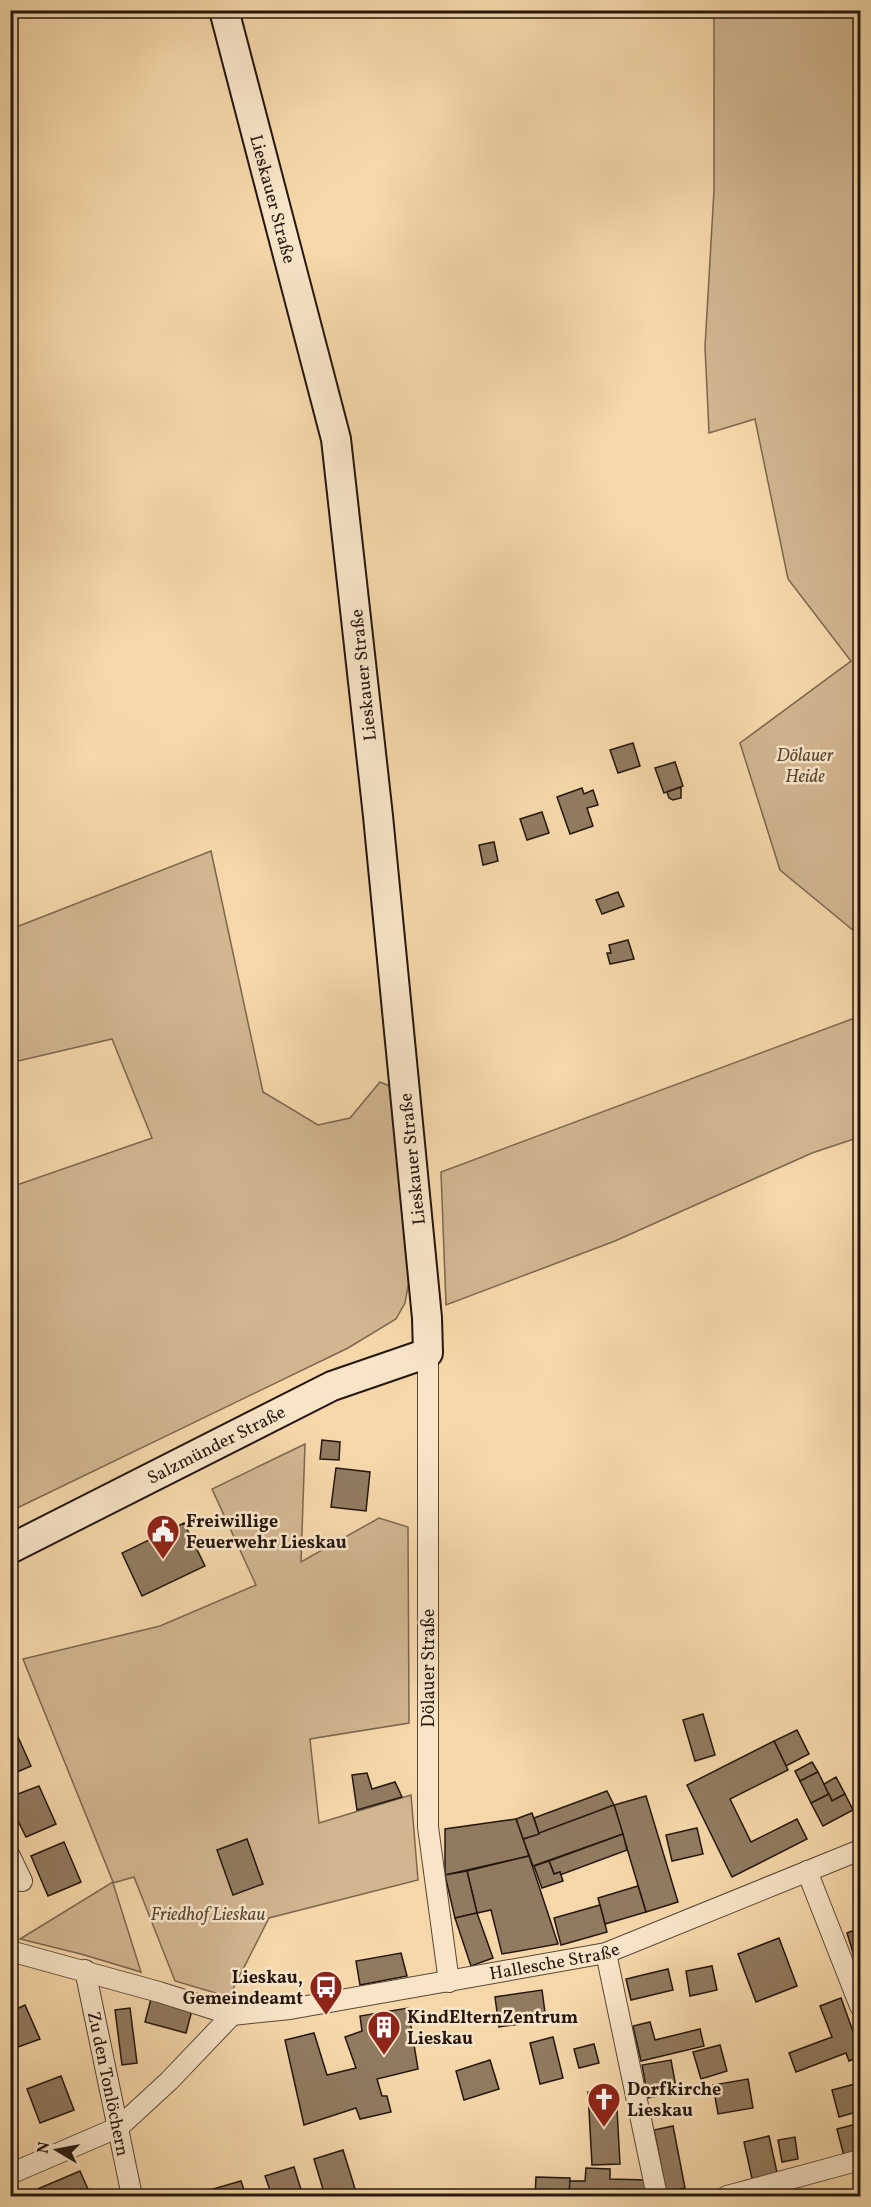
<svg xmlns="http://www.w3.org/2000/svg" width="871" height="2207" viewBox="0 0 871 2207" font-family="Vollkorn,serif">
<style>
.green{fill:#d2b690;stroke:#7c6650;stroke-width:1.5}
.building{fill:#917b60;stroke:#25170f;stroke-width:1.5}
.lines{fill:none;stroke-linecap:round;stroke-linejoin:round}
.street-casing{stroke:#594736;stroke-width:22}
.secondary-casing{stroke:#25170f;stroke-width:32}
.street{stroke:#f8e5c8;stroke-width:20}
.secondary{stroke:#f8e5c8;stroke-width:28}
.labels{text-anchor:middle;stroke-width:5;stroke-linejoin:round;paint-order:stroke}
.street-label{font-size:18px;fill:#25170f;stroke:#f8e5c8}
.park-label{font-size:18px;font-style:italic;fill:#594736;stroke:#f8e5c8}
.poi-label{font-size:18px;font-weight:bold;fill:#25170f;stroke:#f8e5c8;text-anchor:start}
</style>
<rect width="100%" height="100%" fill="#f5d7aa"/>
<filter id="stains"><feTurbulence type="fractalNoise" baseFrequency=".00333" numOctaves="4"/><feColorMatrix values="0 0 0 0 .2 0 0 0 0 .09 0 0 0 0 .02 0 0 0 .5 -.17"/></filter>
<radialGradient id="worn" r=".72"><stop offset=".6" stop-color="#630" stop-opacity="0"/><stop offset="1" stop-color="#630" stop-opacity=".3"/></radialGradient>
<g class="green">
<path d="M714,11H860V936L780,870L740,743L851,661L788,579L755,419L709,433L705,347L714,190Z"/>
<path d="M211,851L263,1092L318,1125L350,1118L380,1082L392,1087L409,1281L405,1303L396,1319L348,1348L11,1511V1187L152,1138L112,1039L14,1062L11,1060V929Z"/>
<path d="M860,1016V1137L812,1153L615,1241L446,1305L441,1172Z"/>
<path d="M305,1444L301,1562L379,1518L408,1527L409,1723L310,1739L319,1823L411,1795L418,1880L269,1918L229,1997L175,1981L134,1877L113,1883L141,1972L81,1954L20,1939L113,1882L23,1659L160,1626L256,1585L212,1489Z"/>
</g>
<g class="building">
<path d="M633,743L640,766L618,773L610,750Z"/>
<path d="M675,762L683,786L664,793L655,768Z"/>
<path d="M681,787V798L673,800L669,798L667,792Z"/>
<path d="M582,788L584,794L593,790L598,805L587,808L593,826L570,834L557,797Z"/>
<path d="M542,812L549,833L527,840L520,819Z"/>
<path d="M494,842L498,861L483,865L479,845Z"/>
<path d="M618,892L624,906L602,914L596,900Z"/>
<path d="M628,940L634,959L610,964L607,953H611L609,945Z"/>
<path d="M322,1440L340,1442L339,1460L320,1459Z"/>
<path d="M336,1468L370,1472L366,1511L331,1507Z"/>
<path d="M184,1523L205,1566L142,1596L122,1553Z"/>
<path d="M703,1714L715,1755L695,1761L683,1720Z"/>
<path d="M14,1728L31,1766L10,1775V1730Z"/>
<path d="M797,1730L809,1754L786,1766L774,1741Z"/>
<path d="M774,1741L788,1770L730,1799L751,1842L797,1819L807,1839L732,1877L687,1785Z"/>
<path d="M812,1762L818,1772L800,1781L795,1771Z"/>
<path d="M818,1772L829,1794L811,1803L800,1781Z"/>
<path d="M367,1773L372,1789L395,1782L402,1797L357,1810L352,1775Z"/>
<path d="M836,1777L845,1794L832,1801L824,1784Z"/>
<path d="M39,1786L56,1824L26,1837L10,1805V1797Z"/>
<path d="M607,1791L614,1805L539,1834L534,1818Z"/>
<path d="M829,1794L832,1801L845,1794L853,1810L823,1826L811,1803Z"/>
<path d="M646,1796L678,1902L646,1912L614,1805Z"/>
<path d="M614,1805L623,1834L533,1866L523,1839Z"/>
<path d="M532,1813L539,1834L523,1839L516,1819Z"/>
<path d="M516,1819L529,1856L445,1875V1829Z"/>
<path d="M697,1828L703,1854L672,1861L666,1835Z"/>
<path d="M623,1834L627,1850L560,1875V1872L554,1874L549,1861Z"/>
<path d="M247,1839L263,1884L233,1895L217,1850Z"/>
<path d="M64,1842L81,1882L48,1896L31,1856Z"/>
<path d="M529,1856L558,1944L502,1954L491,1910L477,1913L467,1871Z"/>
<path d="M549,1861L554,1874L560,1872L563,1881L542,1888L534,1866Z"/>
<path d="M467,1871L477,1913L455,1918L445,1875Z"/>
<path d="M638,1886L646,1912L605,1924L598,1898Z"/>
<path d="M10,1902L18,1918L10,1921Z"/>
<path d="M600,1905L607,1932L561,1945L554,1918Z"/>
<path d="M477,1913L493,1958L471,1966L455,1918Z"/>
<path d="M860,1928V1953L854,1956L847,1933Z"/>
<path d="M779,1938L797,1986L756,2002L738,1954Z"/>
<path d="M401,1953L407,1976L360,1985L356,1961Z"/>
<path d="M712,1966L717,1990L690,1996L686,1971Z"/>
<path d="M668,1969L673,1990L631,2000L626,1979Z"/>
<path d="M542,1990L546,2020L499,2027L495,1997Z"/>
<path d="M841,1998L860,2051V2057L849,2061L846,2053L796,2072L789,2053L832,2037L820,2006Z"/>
<path d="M151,1999L192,2010L186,2033L145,2022Z"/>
<path d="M25,2005L40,2039L10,2050V2012Z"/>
<path d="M130,2008L137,2063L122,2065L115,2010Z"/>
<path d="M408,2008L418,2069L377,2079L382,2096H387L391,2112L360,2119L356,2108L304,2125L285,2040L314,2033L327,2075L356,2068L345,2037L362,2031L360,2016Z"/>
<path d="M650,2022L655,2040L700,2029L704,2046L641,2061L633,2026Z"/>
<path d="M553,2037L563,2078L540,2084L530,2043Z"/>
<path d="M594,2044L599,2063L579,2068L574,2049Z"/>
<path d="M720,2045L727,2071L701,2079L693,2052Z"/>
<path d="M490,2060L499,2089L464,2100L456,2071Z"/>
<path d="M671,2060L677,2093L648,2098L642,2065Z"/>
<path d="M61,2076L74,2110L40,2123L27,2089Z"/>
<path d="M748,2079L753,2108L718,2114L713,2085Z"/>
<path d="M855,2084L860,2111L839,2117L832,2090Z"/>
<path d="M616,2090L620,2164L592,2165L588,2092Z"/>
<path d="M860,2123V2156L845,2160L837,2129Z"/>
<path d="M673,2126L685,2188L666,2192L654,2130Z"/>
<path d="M769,2136L778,2177L753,2183L744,2142Z"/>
<path d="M795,2137L798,2159L782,2162L778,2140Z"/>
<path d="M343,2150L356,2192L341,2196H325L314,2159Z"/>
<path d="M294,2167L303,2196H272L265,2176Z"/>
<path d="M586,2168L610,2169V2179L647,2180V2196H569V2181H585Z"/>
<path d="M80,2171L91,2196H21Z"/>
<path d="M536,2177L570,2178L569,2196H535Z"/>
<path d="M241,2181L246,2196H215L213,2189Z"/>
</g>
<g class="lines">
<defs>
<g id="street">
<path d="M428,1353V1827L449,1982"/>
<path d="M10,1856L22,1881"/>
<path d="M807,1871L860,2006"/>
<path id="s1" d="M10,1951L159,1992L232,2015L290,2009L606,1953L860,1850"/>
<path d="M606,1953L657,2196"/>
<path id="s2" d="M85,1970L132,2196"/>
<path d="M10,2174L119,2127L169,2081L232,2015"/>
<path d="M727,2196L860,2160"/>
</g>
<g id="secondary">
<path id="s3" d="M10,1549L332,1386L428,1353L427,1318L378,816L336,439L224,10"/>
</g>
</defs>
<use href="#street" class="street-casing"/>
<use href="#secondary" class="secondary-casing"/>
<use href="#street" class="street"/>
<use href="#secondary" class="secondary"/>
</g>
<defs>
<symbol id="civic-pin" viewBox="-11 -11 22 30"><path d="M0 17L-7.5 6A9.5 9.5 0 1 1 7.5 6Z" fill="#8f2418" stroke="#f8e5c8"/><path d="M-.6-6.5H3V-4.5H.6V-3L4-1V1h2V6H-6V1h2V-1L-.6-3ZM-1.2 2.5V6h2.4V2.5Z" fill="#fff"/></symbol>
<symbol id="bus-pin" viewBox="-11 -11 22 30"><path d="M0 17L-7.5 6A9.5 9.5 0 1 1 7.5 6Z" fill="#8f2418" stroke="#f8e5c8"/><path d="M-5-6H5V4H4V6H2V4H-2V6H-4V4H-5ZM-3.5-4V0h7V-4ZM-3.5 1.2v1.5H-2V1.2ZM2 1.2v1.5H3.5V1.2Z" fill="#fff"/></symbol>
<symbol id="building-pin" viewBox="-11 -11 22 30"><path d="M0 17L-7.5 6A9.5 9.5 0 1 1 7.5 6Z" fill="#8f2418" stroke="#f8e5c8"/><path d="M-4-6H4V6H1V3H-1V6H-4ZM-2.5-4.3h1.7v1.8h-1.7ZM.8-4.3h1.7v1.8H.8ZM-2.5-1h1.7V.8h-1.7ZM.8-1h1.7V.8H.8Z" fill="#fff"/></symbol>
<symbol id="church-pin" viewBox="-11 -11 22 30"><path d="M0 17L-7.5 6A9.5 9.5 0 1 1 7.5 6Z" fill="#8f2418" stroke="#f8e5c8"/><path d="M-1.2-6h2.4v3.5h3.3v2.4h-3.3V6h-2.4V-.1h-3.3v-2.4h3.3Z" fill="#fff"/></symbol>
</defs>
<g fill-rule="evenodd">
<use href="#civic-pin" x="144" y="1512" width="38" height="52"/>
<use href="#bus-pin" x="307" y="1968" width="38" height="52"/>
<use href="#building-pin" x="365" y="2008" width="38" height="52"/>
<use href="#church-pin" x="585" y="2080" width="38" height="52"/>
</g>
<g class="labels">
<g class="street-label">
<text transform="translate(273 199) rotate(75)" y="6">Lieskauer Straße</text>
<text transform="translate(363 675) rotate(-96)" y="6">Lieskauer Straße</text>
<text transform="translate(412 1159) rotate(-96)" y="6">Lieskauer Straße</text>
<text dy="6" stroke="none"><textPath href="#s3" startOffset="231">Salzmünder Straße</textPath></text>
<text transform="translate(428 1668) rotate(-90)" y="6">Dölauer Straße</text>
<text dy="6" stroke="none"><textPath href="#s1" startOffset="558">Hallesche Straße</textPath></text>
<text dy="6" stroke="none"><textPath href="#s2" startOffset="116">Zu den Tonlöchern</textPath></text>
</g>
<g class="park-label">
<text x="805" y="761">Dölauer<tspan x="805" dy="21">Heide</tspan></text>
<text x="208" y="1920">Friedhof Lieskau</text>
</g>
<g class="poi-label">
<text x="186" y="1527">Freiwillige<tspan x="186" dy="21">Feuerwehr Lieskau</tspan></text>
<text x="303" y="1983" text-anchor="end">Lieskau,<tspan x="303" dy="21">Gemeindeamt</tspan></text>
<text x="407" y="2023">KindElternZentrum<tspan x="407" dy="21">Lieskau</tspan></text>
<text x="627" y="2095">Dorfkirche<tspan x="627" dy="21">Lieskau</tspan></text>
</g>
</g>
<rect width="871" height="2207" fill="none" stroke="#f5d7aa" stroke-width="36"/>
<rect x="12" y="12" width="847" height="2183" fill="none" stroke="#25170f" stroke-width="3"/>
<rect x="18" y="18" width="835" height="2171" fill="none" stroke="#25170f" stroke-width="1.5"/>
<g transform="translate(57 2150) rotate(280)" stroke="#f8e5c8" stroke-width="4.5" paint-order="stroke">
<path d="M0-4.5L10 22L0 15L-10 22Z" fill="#25170f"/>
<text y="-9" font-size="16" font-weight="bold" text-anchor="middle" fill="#25170f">N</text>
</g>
<rect width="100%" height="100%" filter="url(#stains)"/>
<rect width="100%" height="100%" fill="url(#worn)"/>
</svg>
